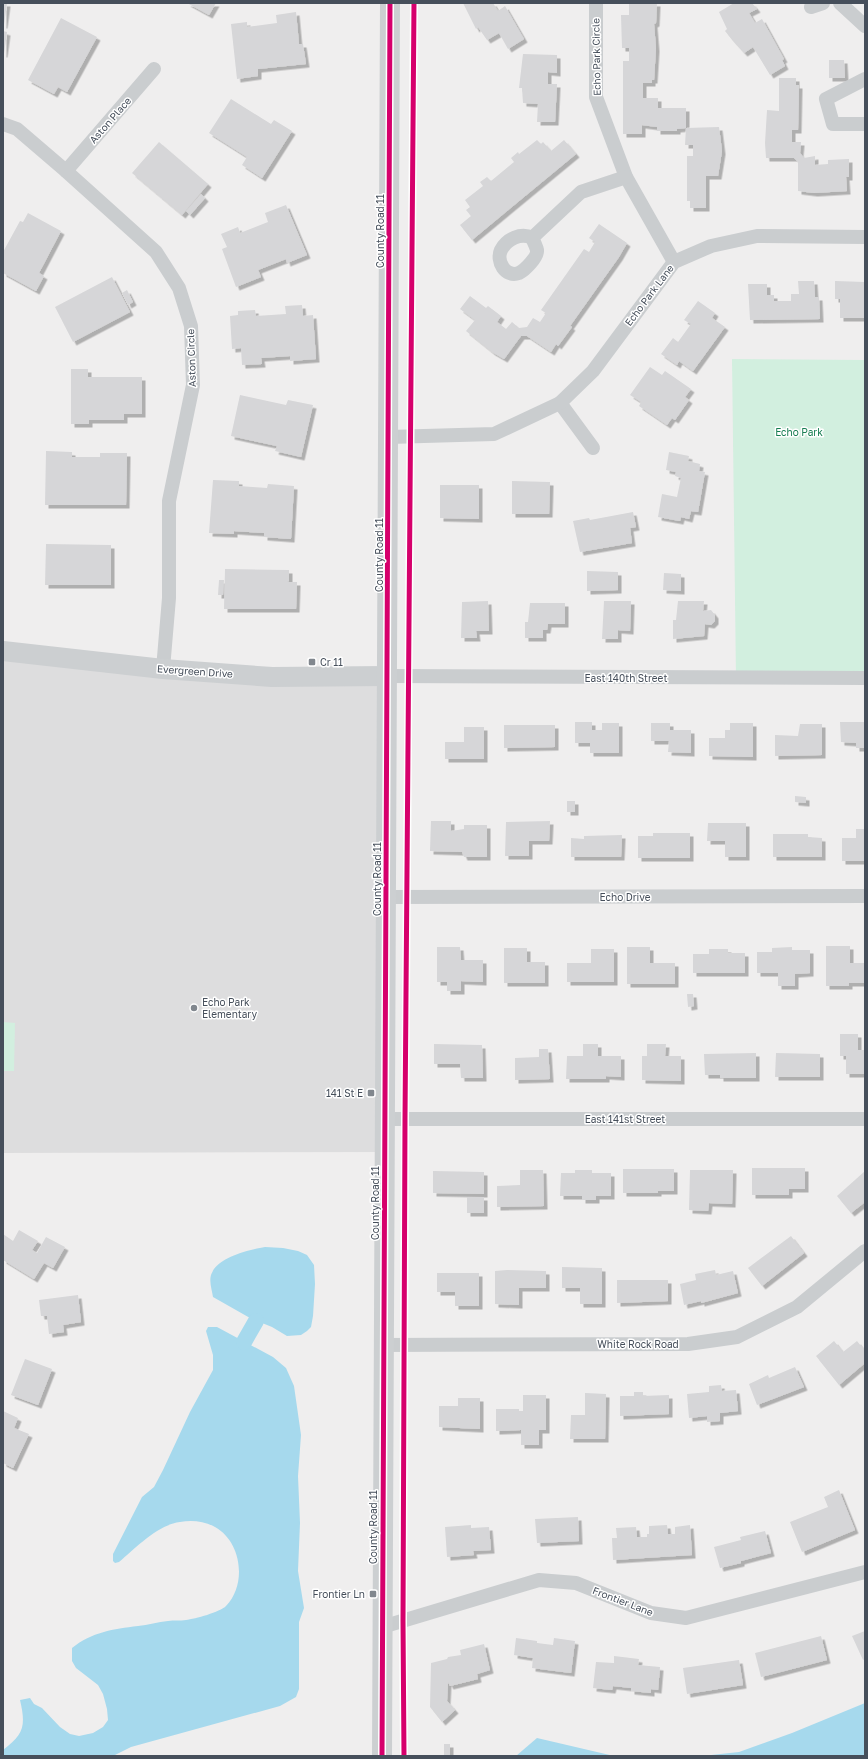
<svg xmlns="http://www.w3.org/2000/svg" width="868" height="1759" viewBox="0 0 868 1759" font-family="'Golos Text',sans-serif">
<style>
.education{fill:#ddddde}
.green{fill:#d2efdf}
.water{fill:#a6d9ed}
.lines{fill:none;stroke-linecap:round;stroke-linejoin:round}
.canal{stroke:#a6d9ed;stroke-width:16}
.building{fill:#d6d6d8;filter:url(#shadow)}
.street{stroke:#cacdcf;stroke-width:14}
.secondary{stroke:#cccfd1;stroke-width:20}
.cycleway-casing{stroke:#fff;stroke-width:8}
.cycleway{stroke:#d6006c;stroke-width:5}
.poi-dot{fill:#81878e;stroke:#fff;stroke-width:1.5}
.labels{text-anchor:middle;stroke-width:3;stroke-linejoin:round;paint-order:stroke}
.street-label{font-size:10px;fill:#464f5b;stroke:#fff}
.park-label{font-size:10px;fill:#167d51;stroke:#fff}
.poi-label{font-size:10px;fill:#464f5b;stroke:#fff;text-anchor:start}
</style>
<defs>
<filter id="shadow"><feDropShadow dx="3.5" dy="3.5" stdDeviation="0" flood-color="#0004"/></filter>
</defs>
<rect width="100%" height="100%" fill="#efeeee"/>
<path class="education" d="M3,651L387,676L384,1152L3,1153Z"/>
<g class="green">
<path d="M732,359L865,360V678L736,679Z"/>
<path d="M3,1022L15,1023L14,1071H3Z"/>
</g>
<g class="water">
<path d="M265,1247L283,1248L298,1251L307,1255L314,1265L315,1284L313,1316L311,1327L307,1331L301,1335L287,1336L272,1327L250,1318L213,1297C212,1290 209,1282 211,1275C217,1257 249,1250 265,1247Z"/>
<path d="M208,1327H217L273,1357L286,1368L294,1386L301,1435L298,1476L300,1523L298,1571L304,1608L299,1622V1689L296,1697L280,1706L131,1747L113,1756H3V1750C24,1734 26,1726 20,1700L30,1698L34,1704L42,1708L60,1727L70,1734L79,1736L93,1733L103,1727L108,1720L107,1709L103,1694L98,1685L76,1668L72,1661V1648C92,1632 113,1629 138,1626C148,1625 158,1622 168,1621C174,1620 180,1621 186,1620C195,1619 220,1612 226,1606C247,1585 242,1542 215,1527C204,1521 192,1520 180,1522C157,1525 136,1548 119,1562L115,1563L113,1561V1554L142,1497L154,1487L163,1470L190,1412L213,1370V1355L206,1331Z"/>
<path d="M865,1703V1756H702L739,1752L792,1733Z"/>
<path d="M537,1738L614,1756H516Z"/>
</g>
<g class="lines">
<path class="canal" d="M244,1342L256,1321"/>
</g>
<g class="building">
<path d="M3,3H7L4,25H3Z"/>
<path d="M187,3H216L209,15Z"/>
<path d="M463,3H493L498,11L505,6L524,39L508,49L499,33L487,40L478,27L476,29Z"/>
<path d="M629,3H657L656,23L654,24L656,48L654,80H652V83H643V98H658V108H686V128L677,129V131H657V127L642,125V134H623V61H629V48H622L621,15H629Z"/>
<path d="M734,3H752L757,9L749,13L755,23L762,19L784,59L782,60L785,66L770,75L753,47L744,53L733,41L725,31L727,29L719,12Z"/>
<path d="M296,12L299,44H303L306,64L258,69V76L237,79L231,24L247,22V27L277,23L276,15Z"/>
<path d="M61,18L97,37L67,92L58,87L54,94L28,80Z"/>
<path d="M3,31L7,32L4,54H3Z"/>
<path d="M523,54L557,55V73L548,72V84H557L555,122H537L538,104L523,103L522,88H519Z"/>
<path d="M829,60H844L845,78H829Z"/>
<path d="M779,78H796V85H799L798,130H792V142H801L800,153L804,158L815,156V165L828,164V160L849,159V177H846L847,191L814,193L798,191V162L794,158H766L765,143L767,110L779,111Z"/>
<path d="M231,99L271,124L274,120L292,131L262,178L242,165L247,157L209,133Z"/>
<path d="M719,127L722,151L718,176H706V208H690V201H687V156H693V145H685L686,128Z"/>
<path d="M537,140L541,144L543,142L551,151L564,140L576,154L472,240L460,225L471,216L466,210L470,207L465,200L483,186L480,182L487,177L491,181L514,162L511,158L518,152L519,154Z"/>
<path d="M159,142L208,184L182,215L132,173Z"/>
<path d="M201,194L205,198L190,215L186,211Z"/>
<path d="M286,205L307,255L287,263L286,259L258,270L261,277L236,287L222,249L227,247L221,234L238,227L240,233L268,222L265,213Z"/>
<path d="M28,213L61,231L39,273L44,276L36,291L3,273V252L20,221L23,222Z"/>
<path d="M599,224L627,243L619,257L570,326L572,327L558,346L556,344L551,352L527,336H521L504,359L492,352L466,331L475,320L460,309L470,296L486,308L488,306L501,316L497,322L506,329L512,322L519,328L527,327L533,318L540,322L546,313L541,310L584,249L589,252L595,242L589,238Z"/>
<path d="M112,277L130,312L73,342L55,307Z"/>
<path d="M798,281H814L815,297H819L820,319L750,320L748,284H767V295H774V301H791V294H799Z"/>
<path d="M835,281L865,282V318H840V299H835Z"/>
<path d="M127,290L133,302L128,305L122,293Z"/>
<path d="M698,301L715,313L712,318L725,327L693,371L679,361L677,365L661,354L673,338L678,342L691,324L684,320Z"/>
<path d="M302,305L303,316L313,315L316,359L290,361V356L261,358L262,364L242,365L241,348L232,349L230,316L238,315V311L255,310L256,316L286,314L285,306Z"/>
<path d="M650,367L662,375L665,371L691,389L685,397L689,400L675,420L672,418L667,425L639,406L641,402L630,395Z"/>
<path d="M71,369H88V377H142V414H124V420H89V424H71Z"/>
<path d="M240,395L286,405L288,400L313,405L301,457L275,451L277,446L231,436Z"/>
<path d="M46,451L72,452V457H100V453H127L126,505H45Z"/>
<path d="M669,452L689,456L688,461L700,464L699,471L705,472L698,512L691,511L689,519L681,517L680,521L658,517L662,494L677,497L681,478L675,476L676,472L666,470Z"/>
<path d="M213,480L239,481V486L267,488L268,484L294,486L291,539L264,537V533L234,531V534L209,533Z"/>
<path d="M512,481L550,482L549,514H512Z"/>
<path d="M440,485H479V519L440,518Z"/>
<path d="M633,512L636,527L630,528L632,543L580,552L573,521L589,518L590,520Z"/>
<path d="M46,544L111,545V585H45Z"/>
<path d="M225,569L289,570V581L287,582H297L296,609H224Z"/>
<path d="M587,571L618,572V590L587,591Z"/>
<path d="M664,573L681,574V591L663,590Z"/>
<path d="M219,580H224L223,595H218Z"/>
<path d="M488,601L489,631H476L477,638H461L462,602Z"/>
<path d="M604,601H631L630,631L618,630V639H602Z"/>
<path d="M678,601H704L703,611L711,610L715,615V621L711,625L705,624L704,636L673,639V620H676Z"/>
<path d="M530,603H565V624H548L547,630H543V638H525V622H528Z"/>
<path d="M575,722H592V730H602V723H619V753H590V743H575Z"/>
<path d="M840,722H865V748H856V743L841,742Z"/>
<path d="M651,723H670V730H691V753L668,752L669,741H651Z"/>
<path d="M730,723H753V757L709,756V738H725V730H730Z"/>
<path d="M800,724H822V755L775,756V735L798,736Z"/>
<path d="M504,725H555V747L504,748Z"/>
<path d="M464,727H484V759H445V742H464Z"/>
<path d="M795,796L806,797V803L795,802Z"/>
<rect x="567" y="801" width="8" height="11"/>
<path d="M431,821H451V831L464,829V825H487V857H464L462,852L430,851Z"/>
<path d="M550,821L549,841H529V856H505L506,822Z"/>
<path d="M708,823H746V857H725V841H707Z"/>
<path d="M856,829H865V861H842V838H856Z"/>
<path d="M653,833H690V858H638V836H653Z"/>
<path d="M773,834H808V837L822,838V857H773Z"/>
<path d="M622,835L621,857H571V838L584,839V836Z"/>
<path d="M826,946H850V963H865V983H849V986H826Z"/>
<path d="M437,947H460L461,960H483V982L461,981V991H447V982H437Z"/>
<path d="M627,947H650V963H675V984H627Z"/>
<path d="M792,947V950H810V973L795,974V986H778V973H757V952H772V948Z"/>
<path d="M504,948H527V962H545V983H504Z"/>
<path d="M591,949H614V982H567V963H591Z"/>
<path d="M709,949H728V953H745V973H693V954H709Z"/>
<path d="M687,994H693L694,1006L688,1007Z"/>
<path d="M840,1034H858V1050H865V1074H846V1056H840Z"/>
<path d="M434,1044L482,1045L483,1078H461L460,1064H434Z"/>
<path d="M583,1044H598V1056H621V1077L606,1076V1079H566L567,1056H583Z"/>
<path d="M647,1044H666L665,1056H681V1081L642,1080V1056H647Z"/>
<path d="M539,1049H548L550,1079L515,1080V1058L539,1057Z"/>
<path d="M756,1053V1078H720V1075H705L704,1054Z"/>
<path d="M776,1053L820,1054V1077H775Z"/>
<path d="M752,1168H805V1189H789V1195H752Z"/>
<path d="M623,1169H674V1191H658V1193H623Z"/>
<path d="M520,1170H543L544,1206L497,1207V1186L520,1185Z"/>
<path d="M575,1170H592V1173H611V1196H596V1200H582V1196H560L561,1173H575Z"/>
<path d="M690,1170H733L732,1204L709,1203L708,1211L689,1210Z"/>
<path d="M433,1171L484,1172V1194L433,1193Z"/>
<path d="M865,1171V1202L851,1213L837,1196Z"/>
<rect x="467" y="1197" width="17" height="16"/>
<path d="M19,1230L38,1241L32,1250L37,1253L46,1237L65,1247L53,1268L44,1263L34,1279L3,1260V1234L13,1241Z"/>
<path d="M791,1236L804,1253L762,1286L748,1268Z"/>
<path d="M562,1267L602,1268V1304H580V1288H562Z"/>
<path d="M507,1270L546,1271V1288H519V1305L495,1304V1271Z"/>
<path d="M715,1270L716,1275L733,1271L738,1293L701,1303V1301L684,1305L680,1284L696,1280L695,1274Z"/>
<path d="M437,1273H479V1306H455V1292H437Z"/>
<path d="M617,1280H668V1301L617,1303Z"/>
<path d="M78,1295L81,1322L63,1325L64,1332L49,1334L47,1316H41L39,1300Z"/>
<path d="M834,1341L843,1352L857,1341L865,1351V1363L839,1385L816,1356Z"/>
<path d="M25,1359L52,1369L38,1405L11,1395Z"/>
<path d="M795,1367L804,1387L757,1405L749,1384L768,1375L769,1378Z"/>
<path d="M721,1385L722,1391L736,1390L738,1411L720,1413V1421L707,1422V1416L689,1418L687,1394L709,1392V1386Z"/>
<path d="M634,1392H643V1396L669,1395V1414L620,1416V1396H634Z"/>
<path d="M585,1393L606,1394L605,1439H570L571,1415H585Z"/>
<path d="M523,1395H546V1430H539V1445H521V1430L496,1431V1409H519V1411H523Z"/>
<path d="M458,1398H480V1429L439,1427V1406H458Z"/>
<path d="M3,1411L18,1418L14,1428L29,1434L13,1468L3,1463Z"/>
<path d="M839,1490L855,1530L802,1552L790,1522L828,1507L824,1497Z"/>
<path d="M578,1517L579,1541L537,1543L535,1519Z"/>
<path d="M471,1525V1528L489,1527L491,1550L473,1551L474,1555L447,1557L445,1527Z"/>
<path d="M667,1525L668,1534H675V1527L690,1525L692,1555L613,1560L612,1538H617L616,1528L636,1527L637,1537H647V1534H649V1526Z"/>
<path d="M765,1531L771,1553L741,1561V1563L720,1568L714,1547L741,1540L740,1537Z"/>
<path d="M865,1631V1659L863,1660L852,1636Z"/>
<path d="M821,1636L827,1660L761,1677L755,1653Z"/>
<path d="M516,1638L537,1641V1643L553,1645L554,1638L575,1641L571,1673L532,1668L533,1658L514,1655Z"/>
<path d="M484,1644L490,1670L477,1674L478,1679L450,1686L448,1682L447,1701L455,1710L442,1722L430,1707L431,1663L447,1659L448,1657L461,1655L460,1650Z"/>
<path d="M614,1656L639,1659L638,1665L660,1667L658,1690L651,1689V1693L631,1691V1688L613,1686L612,1690L593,1688L596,1662L614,1663Z"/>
<path d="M739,1660L743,1685L687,1694L683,1668Z"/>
<rect x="444" y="1744" width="6" height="12"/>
</g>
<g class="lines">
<g class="street">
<path d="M596,3V97L626,177L674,262"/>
<path d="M840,3L865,26"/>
<path d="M811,7L823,3"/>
<path d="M865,79L826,99L833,124H865"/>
<path d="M3,124L17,129L66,171L156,252L179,288L191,326L193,385L169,501V598L163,669"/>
<path d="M66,171L154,69"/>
<path d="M532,238C534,242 536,246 537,250C538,257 525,270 519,273C505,278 496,261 501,250C507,239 521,232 532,238L581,192L626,177"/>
<path d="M560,403L593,448"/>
<path d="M389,437L494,434L560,403L593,371L674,262L711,246L757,236L865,237"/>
<path d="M387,676L865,678"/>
<path d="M386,897L865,896"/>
<path d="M385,1119H865"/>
<path d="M383,1345L688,1344L737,1337L797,1307L865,1251"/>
<path d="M382,1627L539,1580L576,1583L651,1613L686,1618L865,1572"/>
</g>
<g class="secondary">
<path d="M3,651L163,669L272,677L387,676"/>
<path d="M382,1756L390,3"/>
</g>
<defs>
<g id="cycleway">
<path d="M382,1756L390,3"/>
<path d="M404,1756L403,1621L405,1119L414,3"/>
</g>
</defs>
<use href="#cycleway" class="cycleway-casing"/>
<use href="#cycleway" class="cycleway"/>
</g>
<g class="poi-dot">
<rect x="308" y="658" width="8" height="8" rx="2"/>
<circle cx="194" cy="1008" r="4"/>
<rect x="367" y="1089" width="8" height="8" rx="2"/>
<rect x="369" y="1590" width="8" height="8" rx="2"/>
</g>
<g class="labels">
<g class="street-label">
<text transform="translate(596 57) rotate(-91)" y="4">Echo Park Circle</text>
<text transform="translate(110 120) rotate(-49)" y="4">Aston Place</text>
<text transform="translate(380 231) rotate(-90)" y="4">County Road 11</text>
<text transform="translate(649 295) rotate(-53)" y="4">Echo Park Lane</text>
<text transform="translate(191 358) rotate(-92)" y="4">Aston Circle</text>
<text transform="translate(379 555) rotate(-90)" y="4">County Road 11</text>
<text transform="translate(195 671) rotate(4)" y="4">Evergreen Drive</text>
<text x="626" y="682">East 140th Street</text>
<text transform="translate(377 879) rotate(-90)" y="4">County Road 11</text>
<text x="625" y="901">Echo Drive</text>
<text x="625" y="1123">East 141st Street</text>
<text transform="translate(375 1203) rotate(-90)" y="4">County Road 11</text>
<text x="638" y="1348">White Rock Road</text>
<text transform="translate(373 1527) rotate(-90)" y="4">County Road 11</text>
<text transform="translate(623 1601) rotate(21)" y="4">Frontier Lane</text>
</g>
<g class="park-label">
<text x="799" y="436">Echo Park</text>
</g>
<g class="poi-label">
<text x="320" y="666">Cr 11</text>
<text x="202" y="1006">Echo Park<tspan x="202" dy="12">Elementary</tspan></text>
<text x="363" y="1097" text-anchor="end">141 St E</text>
<text x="365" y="1598" text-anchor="end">Frontier Ln</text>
</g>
</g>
<rect width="868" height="1759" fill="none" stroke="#464f5b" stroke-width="8"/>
</svg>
